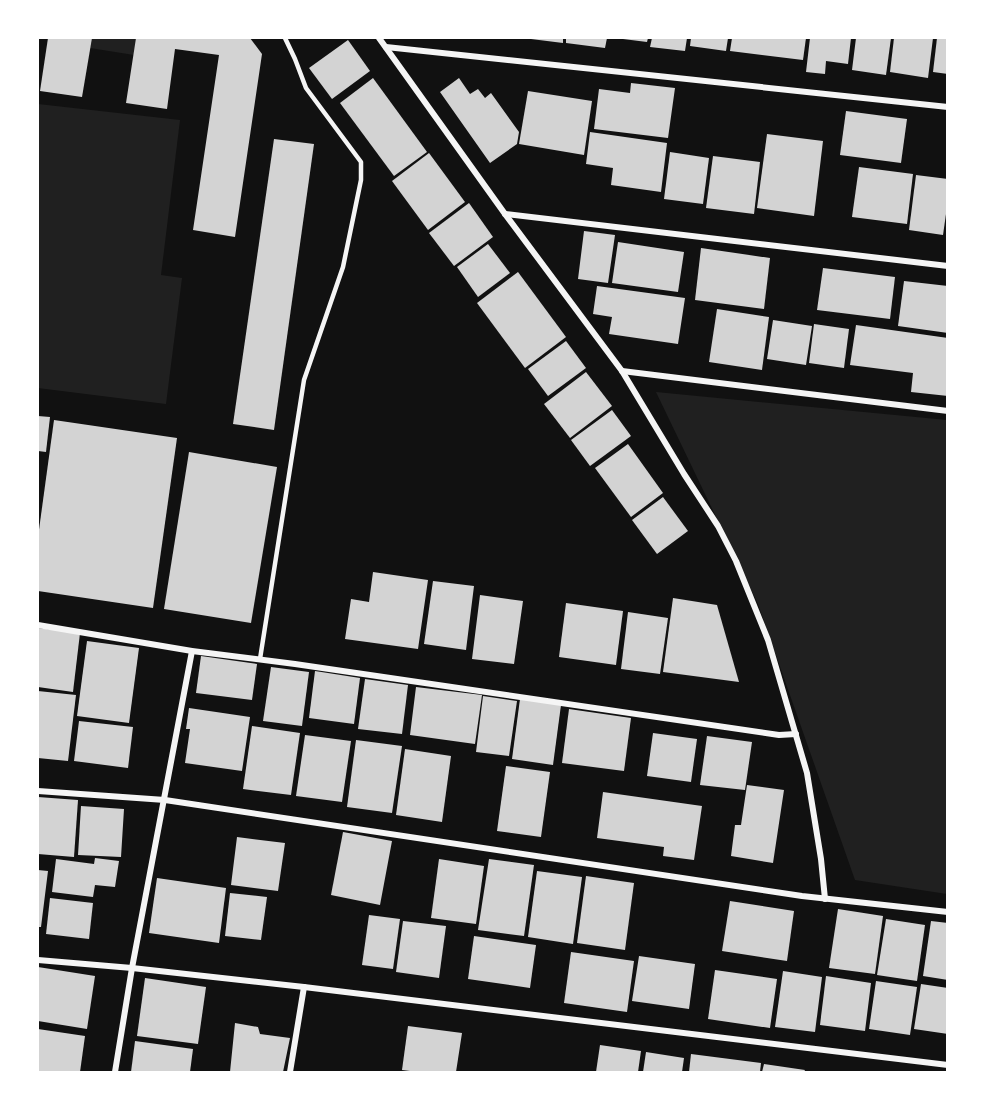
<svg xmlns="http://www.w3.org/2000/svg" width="985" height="1110" viewBox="0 0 985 1110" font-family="Roboto,sans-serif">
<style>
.green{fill:#202020}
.building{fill:#d3d3d3}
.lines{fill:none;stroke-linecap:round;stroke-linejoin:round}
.service{stroke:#f5f5f5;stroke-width:4.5}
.minor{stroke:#f5f5f5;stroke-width:6}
</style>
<rect width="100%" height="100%" fill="#111"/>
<g class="green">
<path d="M92,38H136L134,55L90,48Z"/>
<path d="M38,104L180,120L161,275L182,278L166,404L38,388Z"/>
<path d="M656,392L947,420V894L855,880L758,604Z"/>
</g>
<g class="building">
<path d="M48,38H92L82,97L40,91Z"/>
<path d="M136,38H250L262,54L235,237L193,230L219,55L175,49L167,109L126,103Z"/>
<path d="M531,38H563V43L531,39Z"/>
<path d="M566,38H607L605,48L566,43Z"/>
<path d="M623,38H648L647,42L623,39Z"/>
<path d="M652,38H687L685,51L650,47Z"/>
<path d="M691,38H728L726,51L690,46Z"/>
<path d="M732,38H806L803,60L730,51Z"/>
<path d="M810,38H851L848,64L826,61L825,74L806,72Z"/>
<path d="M856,38H891L886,75L852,70Z"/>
<path d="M894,38H933L928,78L890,72Z"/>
<path d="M937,38H948V74L933,72Z"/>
<path d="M348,40L370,71L332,99L309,68Z"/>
<path d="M373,78L427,152L394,176L340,103Z"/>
<path d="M459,78L470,94L478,89L485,98L491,93L519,132L517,144L490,163L440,92Z"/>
<path d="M631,83L675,88L668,138L594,129L599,89L630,93Z"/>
<path d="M528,91L592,101L584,155L519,144Z"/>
<path d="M846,111L907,119L901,163L840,155Z"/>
<path d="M590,132L667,143L661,192L611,185L613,168L586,164Z"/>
<path d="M767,134L823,141L814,216L757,208Z"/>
<path d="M274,139L314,144L274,430L233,424Z"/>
<path d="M670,152L709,158L703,204L664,199Z"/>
<path d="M429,153L465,202L428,230L392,181Z"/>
<path d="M713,156L760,162L754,214L706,208Z"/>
<path d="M859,167L913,174L907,224L852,217Z"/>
<path d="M916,175L948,179V200L943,235L909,230Z"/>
<path d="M469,203L493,237L454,266L429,233Z"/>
<path d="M584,231L615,235L608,283L578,279Z"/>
<path d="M618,242L684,252L678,292L612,283Z"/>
<path d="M488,244L510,273L478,297L457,267Z"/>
<path d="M701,248L770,258L764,309L695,300Z"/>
<path d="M823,268L895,277L890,319L817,310Z"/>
<path d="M518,272L566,337L525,368L477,303Z"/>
<path d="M904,281L948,286V333L898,326Z"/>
<path d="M597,286L685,298L678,344L609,334L612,317L593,314Z"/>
<path d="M717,309L769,317L762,370L709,362Z"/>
<path d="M773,320L812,326L806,365L767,359Z"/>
<path d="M814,324L849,329L844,368L809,363Z"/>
<path d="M856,325L948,338V396L911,392L913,373L850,365Z"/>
<path d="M566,341L586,368L548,396L528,369Z"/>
<path d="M586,372L612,406L570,438L544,404Z"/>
<path d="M612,410L631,436L590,466L571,440Z"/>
<path d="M38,416L50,417L46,452L38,451Z"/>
<path d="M54,420L177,438L153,608L38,591V537Z"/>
<path d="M628,444L663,493L631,517L595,468Z"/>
<path d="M189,452L277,467L251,623L164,609Z"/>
<path d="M663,497L688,531L657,554L632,520Z"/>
<path d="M373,572L428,580L418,649L345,639L351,599L369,602Z"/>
<path d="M433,581L474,586L466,650L424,644Z"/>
<path d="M480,595L523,601L514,664L472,659Z"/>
<path d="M673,598L717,605L739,682L663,672Z"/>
<path d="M566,603L623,611L616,665L559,657Z"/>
<path d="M628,612L668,618L660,674L621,669Z"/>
<path d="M38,628L80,633L73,692L38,687Z"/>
<path d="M87,641L139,648L129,723L77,716Z"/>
<path d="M201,656L257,664L252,700L196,693Z"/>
<path d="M271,667L309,672L302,726L263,721Z"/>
<path d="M315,671L360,678L354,724L309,718Z"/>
<path d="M365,679L408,685L402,734L358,729Z"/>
<path d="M416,687L482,695L475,744L410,735Z"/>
<path d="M38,691L76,695L68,761L38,758Z"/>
<path d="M483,696L517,701L509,756L476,752Z"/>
<path d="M520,699L561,705L553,765L512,759Z"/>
<path d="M189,708L250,717L242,771L185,763L190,729H186Z"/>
<path d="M569,709L631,718L624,771L562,763Z"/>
<path d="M79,721L133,727L128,768L74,761Z"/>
<path d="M252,726L300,733L291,795L243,789Z"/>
<path d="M653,733L697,739L691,782L647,776Z"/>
<path d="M305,735L351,741L342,802L296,796Z"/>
<path d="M707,736L752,742L745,790L700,785Z"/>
<path d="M356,740L402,746L392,813L347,807Z"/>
<path d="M405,749L451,756L442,822L396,815Z"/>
<path d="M506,766L550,772L541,837L497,831Z"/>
<path d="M747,785L784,790L773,863L731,856L735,825H741Z"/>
<path d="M603,792L702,806L694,860L663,856L664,847L597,838Z"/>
<path d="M38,797L78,800L74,857L38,854Z"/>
<path d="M81,806L124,809L121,857L78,855Z"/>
<path d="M343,832L392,841L380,905L331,895Z"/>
<path d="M237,837L285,843L278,891L231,885Z"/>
<path d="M95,858L119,861L115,887L95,885L93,897L52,892L56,859L94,864Z"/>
<path d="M439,859L484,866L476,924L431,918Z"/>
<path d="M489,859L534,865L524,936L478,930Z"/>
<path d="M38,870L48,871L41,927H38Z"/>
<path d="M537,871L582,877L573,944L528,937Z"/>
<path d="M586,876L634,883L625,950L577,943Z"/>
<path d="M157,878L226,888L219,943L149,933Z"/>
<path d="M230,893L267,897L261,940L225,936Z"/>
<path d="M50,898L93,903L89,939L46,934Z"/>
<path d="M730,901L794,911L787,961L722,951Z"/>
<path d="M838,909L883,916L875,974L829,968Z"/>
<path d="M369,915L400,919L393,969L362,965Z"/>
<path d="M886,919L925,925L917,981L877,975Z"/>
<path d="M403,921L446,926L439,978L396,972Z"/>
<path d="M931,921L948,923V980L923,976Z"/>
<path d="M474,936L536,945L530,988L468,979Z"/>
<path d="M571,952L634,961L627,1012L564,1003Z"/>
<path d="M639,956L695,964L689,1009L632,1001Z"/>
<path d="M38,967L95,976L87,1029L38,1021Z"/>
<path d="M715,970L777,979L770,1028L708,1019Z"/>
<path d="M783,971L822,977L815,1032L775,1027Z"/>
<path d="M826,976L871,983L865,1031L820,1025Z"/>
<path d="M145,978L206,987L198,1044L137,1036Z"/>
<path d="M876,981L917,987L910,1035L869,1029Z"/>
<path d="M921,984L948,988V1034L914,1029Z"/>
<path d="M235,1023L258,1027L260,1034L290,1038L283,1072H230Z"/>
<path d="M408,1026L462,1033L456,1072H418L402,1070Z"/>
<path d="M38,1029L85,1036L80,1072H38Z"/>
<path d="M135,1041L193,1049L190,1072H131Z"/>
<path d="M600,1045L641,1051L638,1072H596Z"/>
<path d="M646,1052L684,1058L682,1072H643Z"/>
<path d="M691,1054L761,1063L760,1072H689Z"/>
<path d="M764,1064L805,1070L804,1072H762Z"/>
</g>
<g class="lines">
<path class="service" d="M260,659L304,380L343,267L361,180V162L306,88L295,59L285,38"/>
<g class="minor">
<path d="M379,38L505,214L622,371L684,474L718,526L736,561L768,640L807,773L821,859L825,899"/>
<path d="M386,47L948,107"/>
<path d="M505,214L948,266"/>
<path d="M622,371L948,411"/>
<path d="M38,625L192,651L295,664L779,735L796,734"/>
<path d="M38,791L165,800L802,896L948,912"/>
<path d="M38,960L132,968L304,987L948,1065"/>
<path d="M115,1072L132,968L192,651"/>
<path d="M290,1072L304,987"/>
</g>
</g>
<rect width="985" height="1110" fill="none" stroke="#ffffff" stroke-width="78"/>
</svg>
